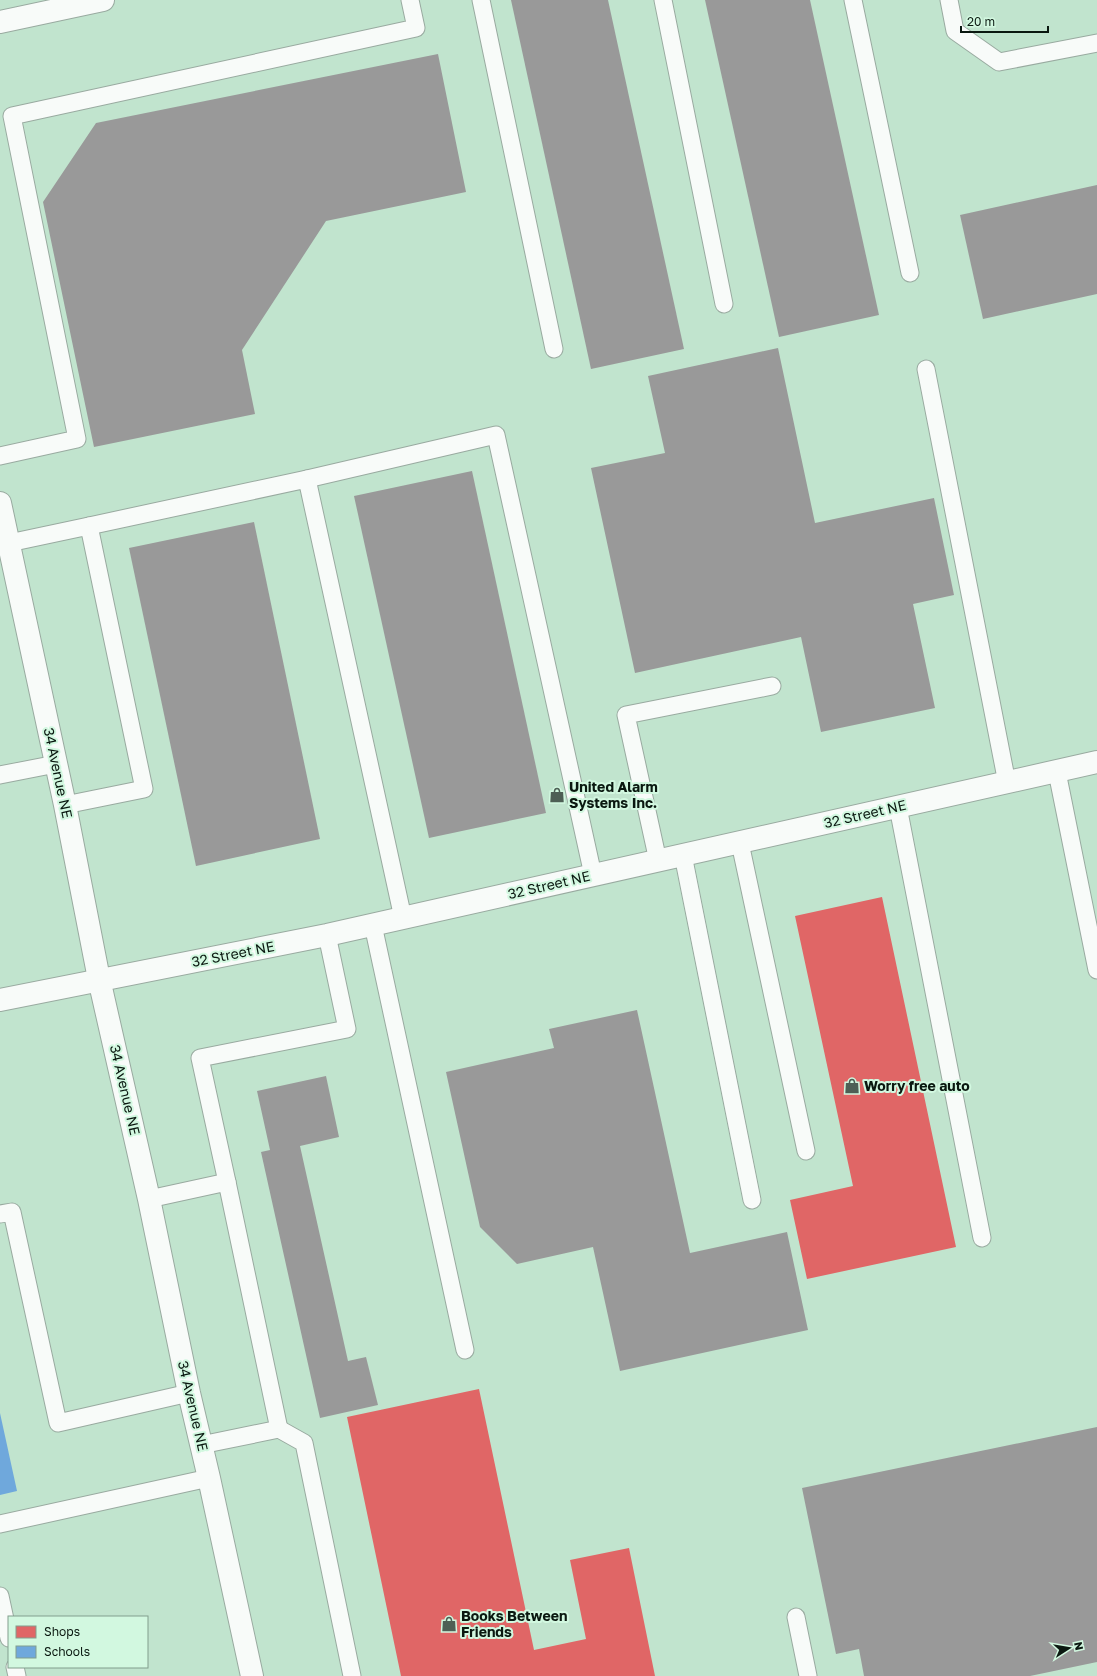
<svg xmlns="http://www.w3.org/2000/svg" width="1097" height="1676" viewBox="0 0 1097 1676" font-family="'Golos Text',sans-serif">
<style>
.built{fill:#c1e4ce;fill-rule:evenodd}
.shops{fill:#e06666}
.schools{fill:#6fa8dc}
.industry{fill:#999}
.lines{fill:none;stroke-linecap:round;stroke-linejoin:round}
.service-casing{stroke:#99aaa0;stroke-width:19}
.minor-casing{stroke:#99aaa0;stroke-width:24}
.tertiary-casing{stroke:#99aaa0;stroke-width:24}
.service{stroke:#f8fbf9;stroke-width:17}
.minor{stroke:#f8fbf9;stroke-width:22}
.tertiary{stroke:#f8fbf9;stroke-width:22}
.labels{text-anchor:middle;stroke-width:4;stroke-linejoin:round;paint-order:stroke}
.street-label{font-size:14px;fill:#0a1810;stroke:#d2f8e0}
.poi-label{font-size:14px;font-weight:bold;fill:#0a1810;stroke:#d2f8e0;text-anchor:start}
</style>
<rect width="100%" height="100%" fill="#cde3d5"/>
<path class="built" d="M0,0H1097V1676H0ZM9,1617H147V1667H9Z"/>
<g class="shops">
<path d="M882,897L956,1247L807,1279L790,1200L853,1186L795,916Z"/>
<path d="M479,1389L534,1650L586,1639L570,1560L629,1548L655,1676H401L347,1417Z"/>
</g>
<path class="schools" d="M0,1413L17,1491L0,1495Z"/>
<g class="industry">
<path d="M511,0H608L684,349L591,369Z"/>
<path d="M705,0H810L879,315L779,337Z"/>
<path d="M438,54L466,192L326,221L242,350L255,414L94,447L43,202L96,123Z"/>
<path d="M1097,185V294L983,319L960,215Z"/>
<path d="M778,348L815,523L934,498L954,595L913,604L935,708L821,732L801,637L635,673L591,468L665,453L648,376Z"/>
<path d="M472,471L546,813L429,838L354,496Z"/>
<path d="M254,522L320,839L196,866L129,548Z"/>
<path d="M637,1010L690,1253L787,1232L808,1330L620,1371L593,1247L517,1264L480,1227L446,1072L554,1048L549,1029Z"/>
<path d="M326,1076L339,1137L300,1146L348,1361L366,1357L378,1405L320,1418L261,1152L270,1150L257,1091Z"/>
<path d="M1097,1427V1662L1030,1676H864L859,1649L836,1654L802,1488Z"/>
</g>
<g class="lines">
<defs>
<g id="service">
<path d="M481,0L554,349"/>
<path d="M663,0L724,304"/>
<path d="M853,0L910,273"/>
<path d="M949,0L955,31L999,62L1097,43"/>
<path d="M926,369L1007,783"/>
<path d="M0,456L77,439L12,116L416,28L410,0"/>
<path d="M307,479L496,435L593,875"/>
<path d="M89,526L307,479L403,918"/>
<path d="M9,543L89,526L144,789L65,805"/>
<path d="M1057,772L1097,970"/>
<path d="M0,775L56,764"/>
<path d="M898,807L982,1238"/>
<path d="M740,843L806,1151"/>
<path d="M683,855L752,1200"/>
<path d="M658,861L626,715L772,686"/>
<path d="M373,925L465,1350"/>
<path d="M227,1182L200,1058L347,1029L327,935"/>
<path d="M149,1199L227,1182L279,1429"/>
<path d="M0,1214L12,1212L58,1423L189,1393"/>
<path d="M201,1445L279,1429L304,1443L352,1676"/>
<path d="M0,1524L209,1478"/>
<path d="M0,1596L9,1638"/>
<path d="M796,1617L808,1676"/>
<path d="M15,1667L17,1676"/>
</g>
<g id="minor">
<path d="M0,22L103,0"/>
<path d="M0,503L65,805L99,979L149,1199L189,1393L209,1478L252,1676"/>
</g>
<path id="tertiary" d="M0,1000L327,935L1097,762"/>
</defs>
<use href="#service" class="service-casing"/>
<use href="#minor" class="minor-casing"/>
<use href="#tertiary" class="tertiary-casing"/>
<use href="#service" class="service"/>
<use href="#minor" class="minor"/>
<use href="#tertiary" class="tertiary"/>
</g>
<defs>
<symbol id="shop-bare" viewBox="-9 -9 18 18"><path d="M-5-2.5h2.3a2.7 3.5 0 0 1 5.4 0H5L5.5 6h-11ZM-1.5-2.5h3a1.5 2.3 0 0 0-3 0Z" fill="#4e5f55" stroke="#d2f8e0" stroke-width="2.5" paint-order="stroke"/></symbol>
</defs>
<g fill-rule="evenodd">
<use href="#shop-bare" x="546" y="784" width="22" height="22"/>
<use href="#shop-bare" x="841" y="1075" width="22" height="22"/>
<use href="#shop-bare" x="438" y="1613" width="22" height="22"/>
</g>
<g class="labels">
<g class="street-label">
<text transform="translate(58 773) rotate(78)" y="5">34 Avenue NE</text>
<text transform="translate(865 814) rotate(-13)" y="5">32 Street NE</text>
<text transform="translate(549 885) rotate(-13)" y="5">32 Street NE</text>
<text transform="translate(233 954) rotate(-11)" y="5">32 Street NE</text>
<text transform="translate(125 1090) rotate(77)" y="5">34 Avenue NE</text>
<text transform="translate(193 1406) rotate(77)" y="5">34 Avenue NE</text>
</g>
<g class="poi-label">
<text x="569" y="792">United Alarm<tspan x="569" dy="16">Systems Inc.</tspan></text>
<text x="864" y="1091">Worry free auto</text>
<text x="461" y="1621">Books Between<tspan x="461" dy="16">Friends</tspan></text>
</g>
</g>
<rect x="8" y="1616" width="140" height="52" fill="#d2f8e0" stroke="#829e8d"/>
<rect x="16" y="1626" width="20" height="12" fill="#e06666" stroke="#829e8d"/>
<text x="44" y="1636" font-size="12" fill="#0a1810">Shops</text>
<rect x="16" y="1646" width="20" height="12" fill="#6fa8dc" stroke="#829e8d"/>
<text x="44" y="1656" font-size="12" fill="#0a1810">Schools</text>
<g transform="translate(1069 1648) rotate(78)" stroke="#d2f8e0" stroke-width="3" paint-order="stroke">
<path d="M0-3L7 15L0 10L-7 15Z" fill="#0a1810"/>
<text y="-6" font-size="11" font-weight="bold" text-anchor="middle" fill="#0a1810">N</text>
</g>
<path d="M961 26v6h87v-6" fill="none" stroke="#0a1810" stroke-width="2"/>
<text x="967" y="26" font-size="12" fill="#0a1810" stroke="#d2f8e0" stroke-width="3" paint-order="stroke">20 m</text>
</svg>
